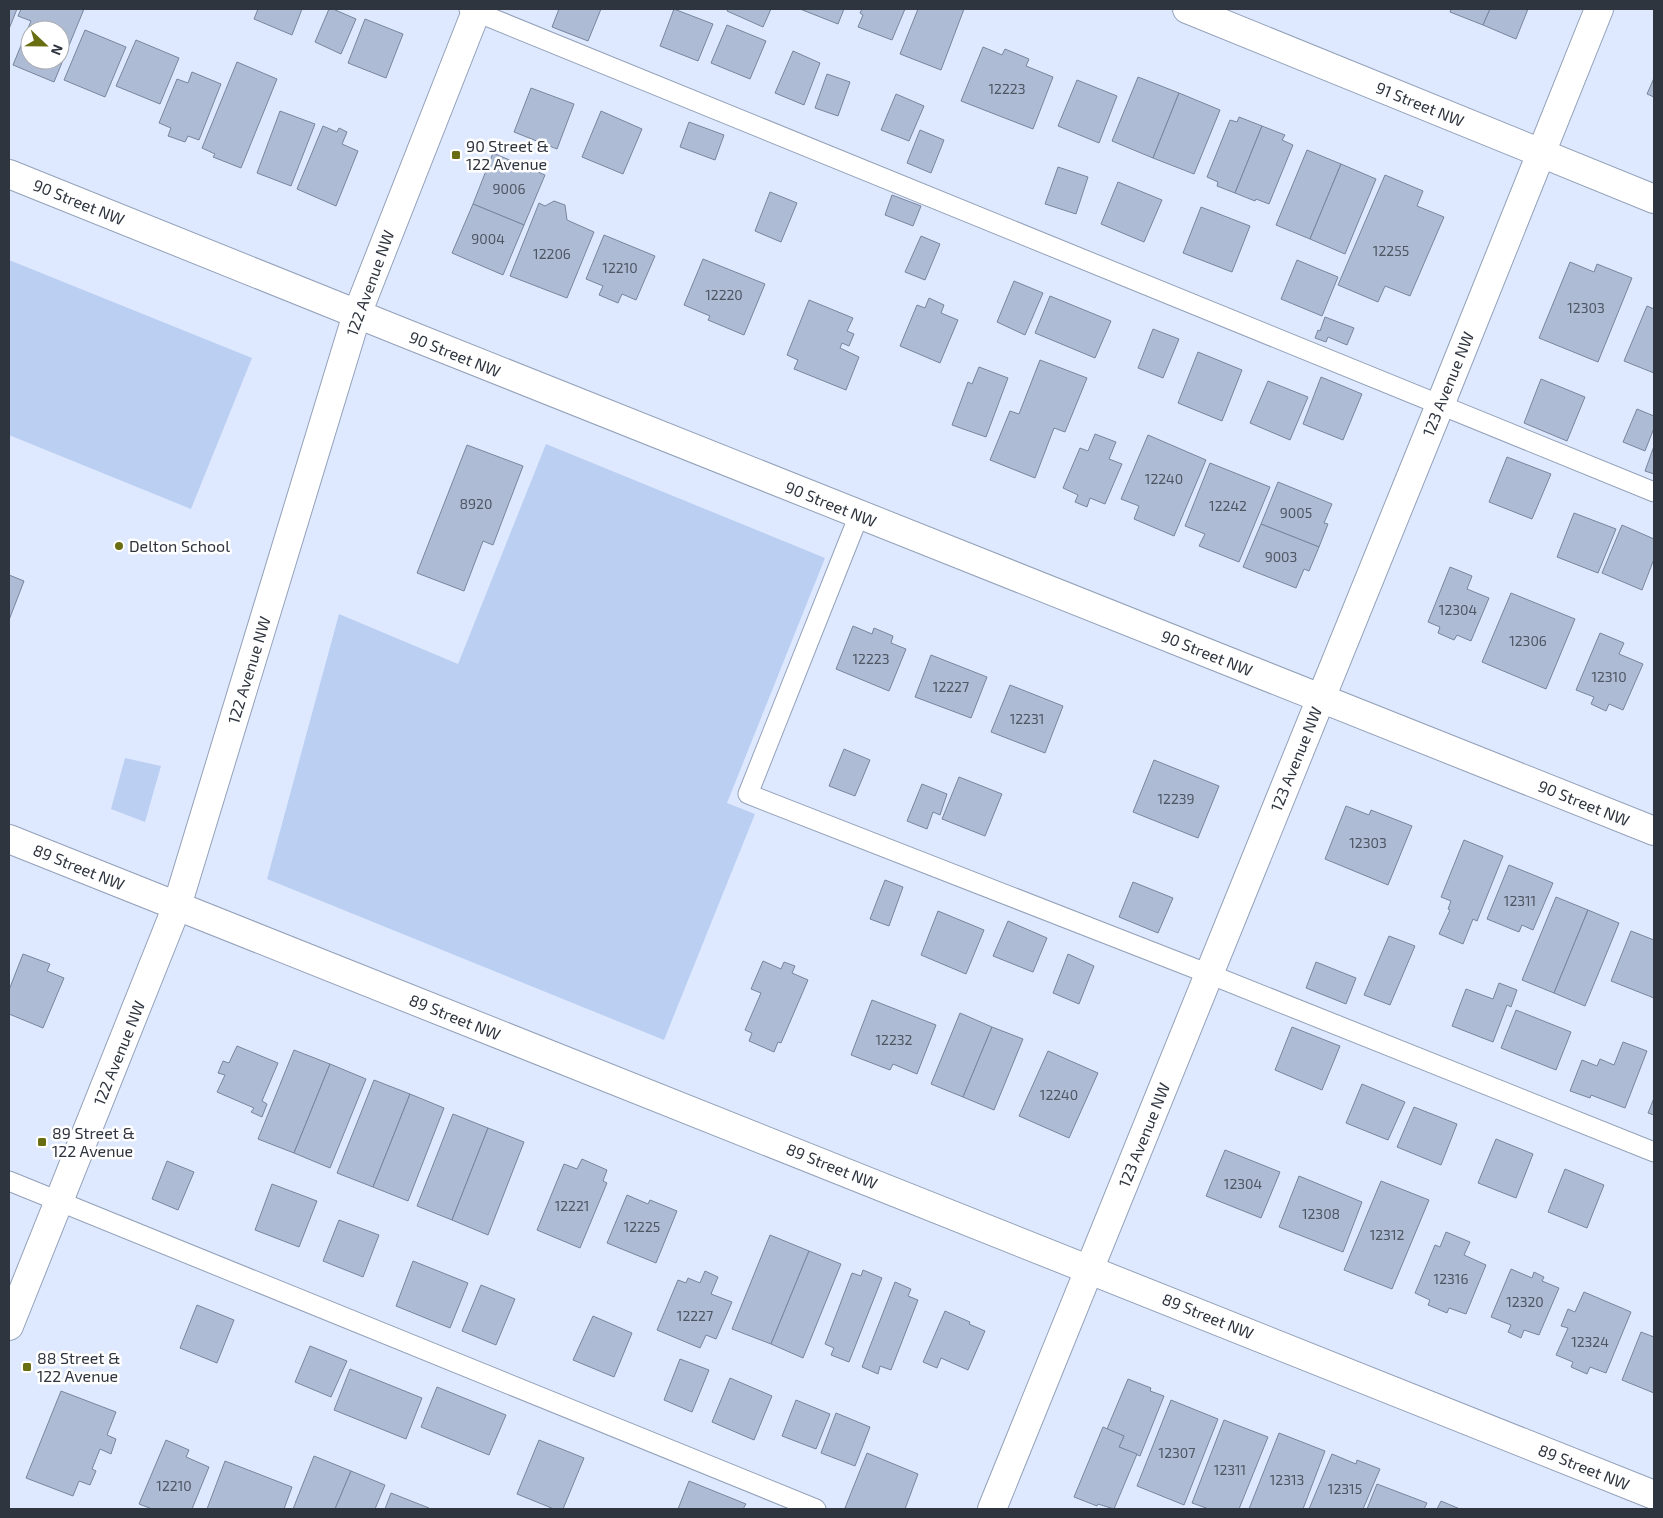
<svg xmlns="http://www.w3.org/2000/svg" width="1663" height="1518" viewBox="0 0 1663 1518" font-family="'Exo 2',sans-serif">
<style>
.green{fill:#bbcff3}
.building{fill:#adbbd4;stroke:#78869d;fill-rule:evenodd}
.lines{fill:none;stroke-linecap:round;stroke-linejoin:round}
.service-casing{stroke:#93a1b9;stroke-width:21}
.minor-casing{stroke:#93a1b9;stroke-width:30}
.tertiary-casing{stroke:#93a1b9;stroke-width:30}
.service{stroke:#fff;stroke-width:19}
.minor{stroke:#fff;stroke-width:28}
.tertiary{stroke:#fff;stroke-width:28}
.poi-dot{fill:#6a6e12;stroke:#fff;stroke-width:2}
.labels{text-anchor:middle;stroke-width:5;stroke-linejoin:round;paint-order:stroke}
.number-label{font-size:14px;fill:#4e5664}
.street-label{font-size:16px;fill:#2f353f;stroke:#fff}
.poi-label{font-size:16px;fill:#2f353f;stroke:#fff;text-anchor:start}
</style>
<rect width="100%" height="100%" fill="#dee9ff"/>
<g class="green">
<path d="M9,260L252,358L191,509L9,435Z"/>
<path d="M546,444L825,558L727,803L755,814L664,1040L267,879L339,614L458,664Z"/>
<path d="M125,758L161,766L145,822L111,809Z"/>
</g>
<g class="building">
<path d="M9,9H17L9,29Z"/>
<path d="M21,9H84L54,82L13,65L31,21L18,16ZM30,30H60V60H30Z"/>
<path d="M258,9H302L292,35L254,19Z"/>
<path d="M329,9H333L356,19L341,54L315,42Z"/>
<path d="M559,9H601L588,41L552,27Z"/>
<path d="M674,9L713,24L698,61L660,46Z"/>
<path d="M728,9H771L763,27L727,11Z"/>
<path d="M800,9H844L838,24Z"/>
<path d="M862,9H905L892,40L858,27L863,15L860,13Z"/>
<path d="M918,9H964L941,70L900,54Z"/>
<path d="M1451,9H1490L1483,25L1450,12Z"/>
<path d="M1490,9H1528L1516,39L1483,25Z"/>
<path d="M365,19L403,34L386,78L348,63Z"/>
<path d="M727,25L766,41L750,79L711,63Z"/>
<path d="M85,30L126,47L105,97L64,80Z"/>
<path d="M136,40L179,58L160,104L116,86Z"/>
<path d="M983,47L1002,55L1005,49L1029,59L1026,66L1053,77L1033,129L961,101Z"/>
<path d="M793,51L820,63L804,105L775,93Z"/>
<path d="M237,62L277,79L241,168L213,157L215,154L202,148Z"/>
<path d="M192,72L221,84L199,140L188,136L185,142L168,136L171,128L159,123L177,79L188,83Z"/>
<path d="M827,74L850,82L838,116L815,108Z"/>
<path d="M1138,77L1179,93L1153,158L1112,141Z"/>
<path d="M1654,78V97L1647,94Z"/>
<path d="M1077,80L1117,96L1099,143L1058,126Z"/>
<path d="M531,88L574,104L557,149L514,132Z"/>
<path d="M1179,93L1220,110L1194,174L1153,158Z"/>
<path d="M896,94L924,106L909,141L881,130Z"/>
<path d="M280,111L315,124L291,186L257,173Z"/>
<path d="M601,111L642,129L623,174L582,157Z"/>
<path d="M1239,117L1262,126L1235,193L1217,186L1218,182L1207,177L1230,120L1237,122Z"/>
<path d="M689,122L724,135L715,160L680,147Z"/>
<path d="M323,126L337,132L339,128L347,132L342,144L358,151L336,206L297,189Z"/>
<path d="M1262,126L1285,135L1282,140L1293,145L1269,204L1256,199L1255,201L1235,193Z"/>
<path d="M920,130L944,140L931,173L907,163Z"/>
<path d="M1307,150L1341,164L1310,239L1276,225Z"/>
<path d="M493,153L545,175L524,225L473,204Z"/>
<path d="M1341,164L1376,179L1345,254L1310,239Z"/>
<path d="M1058,167L1088,177L1076,214L1045,204Z"/>
<path d="M1385,175L1423,191L1417,206L1444,217L1410,296L1385,286L1378,302L1338,285Z"/>
<path d="M1118,182L1162,200L1144,242L1101,224Z"/>
<path d="M770,192L797,203L781,242L755,231Z"/>
<path d="M892,195L921,206L913,226L885,215Z"/>
<path d="M554,201L565,205L567,220L594,232L567,298L510,276L539,203L545,206Z"/>
<path d="M473,204L524,225L503,275L452,253Z"/>
<path d="M1201,207L1250,226L1232,272L1183,253Z"/>
<path d="M604,235L655,256L636,300L622,294L618,303L599,295L603,286L586,279Z"/>
<path d="M921,236L940,244L925,280L905,272Z"/>
<path d="M703,259L765,284L744,335L708,320L710,316L684,305Z"/>
<path d="M1297,260L1338,277L1322,316L1281,299Z"/>
<path d="M1570,262L1594,272L1597,264L1632,278L1598,362L1539,338Z"/>
<path d="M1014,281L1043,293L1025,335L997,322Z"/>
<path d="M1050,296L1111,321L1095,358L1035,333Z"/>
<path d="M929,298L944,305L941,313L958,320L940,363L900,346L917,305L925,308Z"/>
<path d="M809,300L853,318L847,331L854,334L849,346L842,343L840,348L859,357L846,390L794,369L798,360L787,355Z"/>
<path d="M1647,306L1654,309V373L1624,361Z"/>
<path d="M1325,317L1354,328L1347,345L1328,337L1326,342L1315,338L1318,330L1320,331Z"/>
<path d="M1153,329L1179,339L1163,378L1138,368Z"/>
<path d="M1198,352L1242,370L1222,421L1178,403Z"/>
<path d="M1040,360L1087,378L1065,432L1054,428L1035,478L990,460L1010,411L1019,414Z"/>
<path d="M979,367L1008,378L986,437L952,425L968,382L972,384Z"/>
<path d="M1321,377L1362,394L1343,440L1303,424Z"/>
<path d="M1541,379L1585,397L1567,441L1524,423Z"/>
<path d="M1268,381L1308,397L1290,440L1250,423Z"/>
<path d="M1637,409L1654,416V428L1645,451L1623,442Z"/>
<path d="M1095,434L1116,442L1109,459L1122,464L1105,504L1090,498L1087,507L1075,502L1078,495L1063,488L1080,448L1088,451Z"/>
<path d="M1148,435L1206,460L1174,536L1134,519L1139,506L1121,499Z"/>
<path d="M467,445L523,466L493,545L483,541L464,591L417,573Z"/>
<path d="M1654,446V474L1645,471Z"/>
<path d="M1507,457L1551,474L1532,519L1489,502Z"/>
<path d="M1210,463L1270,487L1239,562L1199,546L1205,534L1185,526Z"/>
<path d="M1278,482L1332,504L1324,523L1328,524L1319,547L1261,524Z"/>
<path d="M1574,513L1616,529L1598,573L1557,557Z"/>
<path d="M1261,524L1319,547L1309,571L1304,569L1296,588L1243,567Z"/>
<path d="M1622,525L1654,539V559L1642,590L1602,573Z"/>
<path d="M1450,567L1472,576L1467,589L1489,598L1471,641L1457,635L1454,640L1438,633L1440,627L1428,622Z"/>
<path d="M9,575L24,581L9,620Z"/>
<path d="M1511,593L1575,619L1546,689L1482,662Z"/>
<path d="M853,626L872,634L874,628L893,636L891,643L906,649L889,691L836,669Z"/>
<path d="M1600,633L1624,643L1619,654L1643,664L1623,710L1609,704L1606,711L1591,704L1594,697L1576,690Z"/>
<path d="M931,655L987,677L971,718L915,697Z"/>
<path d="M1010,685L1063,706L1045,753L991,732Z"/>
<path d="M844,749L870,760L855,796L829,786Z"/>
<path d="M1154,760L1219,786L1198,838L1133,812Z"/>
<path d="M959,777L1002,794L985,836L942,819Z"/>
<path d="M922,784L947,794L940,815L933,812L927,829L907,821Z"/>
<path d="M1346,806L1369,815L1371,810L1412,826L1388,885L1325,859Z"/>
<path d="M1464,840L1503,856L1477,921L1473,919L1463,944L1439,934L1450,910L1448,909L1451,901L1441,897Z"/>
<path d="M1509,865L1553,883L1533,930L1522,925L1519,932L1487,919Z"/>
<path d="M885,880L903,887L889,926L870,919Z"/>
<path d="M1133,882L1173,898L1158,933L1119,917Z"/>
<path d="M1556,897L1588,910L1554,993L1522,980Z"/>
<path d="M1588,910L1619,923L1585,1006L1554,993Z"/>
<path d="M938,911L984,930L966,974L921,955Z"/>
<path d="M1008,921L1047,938L1033,972L993,956Z"/>
<path d="M1631,931L1654,940V998L1611,981Z"/>
<path d="M1389,936L1415,946L1390,1005L1364,995Z"/>
<path d="M23,954L50,964L47,971L64,978L43,1028L9,1014V990Z"/>
<path d="M1068,954L1094,966L1079,1004L1053,993Z"/>
<path d="M763,961L781,969L784,962L795,966L792,973L808,980L781,1043L778,1042L774,1052L749,1041L752,1033L745,1030L761,993L751,989Z"/>
<path d="M1316,962L1356,978L1346,1004L1306,988Z"/>
<path d="M1499,983L1517,990L1511,1007L1507,1005L1493,1042L1452,1026L1466,989L1493,999Z"/>
<path d="M872,1000L936,1025L917,1074L893,1064L890,1070L851,1055Z"/>
<path d="M1516,1010L1571,1032L1556,1070L1501,1048Z"/>
<path d="M960,1013L992,1027L963,1097L931,1084Z"/>
<path d="M992,1027L1023,1039L994,1110L963,1097Z"/>
<path d="M1292,1027L1340,1046L1322,1090L1275,1070Z"/>
<path d="M1623,1042L1647,1051L1625,1108L1591,1095L1590,1098L1570,1091L1582,1060L1597,1066L1600,1059L1614,1065Z"/>
<path d="M237,1046L278,1063L262,1101L267,1104L262,1117L251,1112L254,1108L217,1092L225,1075L218,1073L223,1061L229,1063Z"/>
<path d="M294,1050L330,1064L294,1153L258,1139Z"/>
<path d="M1048,1051L1098,1073L1069,1138L1019,1116Z"/>
<path d="M330,1064L366,1079L330,1168L294,1153Z"/>
<path d="M374,1080L410,1094L373,1187L337,1173Z"/>
<path d="M1362,1084L1405,1102L1388,1140L1346,1123Z"/>
<path d="M410,1094L444,1108L408,1201L373,1187Z"/>
<path d="M1654,1098V1115L1648,1113Z"/>
<path d="M1414,1107L1457,1124L1441,1165L1397,1147Z"/>
<path d="M453,1114L488,1128L452,1220L417,1206Z"/>
<path d="M488,1128L524,1142L488,1235L452,1220Z"/>
<path d="M1496,1139L1533,1154L1516,1198L1478,1183Z"/>
<path d="M1225,1150L1280,1172L1261,1218L1206,1196Z"/>
<path d="M582,1159L607,1170L603,1181L607,1183L580,1248L537,1230L564,1164L577,1169Z"/>
<path d="M167,1161L194,1172L178,1210L152,1199Z"/>
<path d="M1565,1169L1604,1185L1587,1228L1548,1212Z"/>
<path d="M1299,1176L1362,1202L1343,1252L1279,1227Z"/>
<path d="M1381,1181L1429,1200L1392,1289L1344,1270Z"/>
<path d="M272,1184L317,1201L299,1247L255,1230Z"/>
<path d="M627,1195L648,1204L650,1200L677,1211L656,1263L607,1243Z"/>
<path d="M339,1220L379,1235L363,1277L323,1261Z"/>
<path d="M1446,1232L1470,1242L1464,1255L1486,1265L1466,1314L1449,1308L1447,1313L1428,1305L1430,1300L1415,1293L1435,1245L1440,1247Z"/>
<path d="M770,1235L809,1251L771,1344L732,1329Z"/>
<path d="M809,1251L841,1264L803,1358L771,1344Z"/>
<path d="M413,1261L468,1283L450,1328L396,1306Z"/>
<path d="M1511,1269L1532,1278L1534,1272L1544,1277L1542,1281L1559,1288L1539,1335L1524,1330L1521,1338L1508,1332L1511,1325L1491,1317Z"/>
<path d="M863,1270L882,1278L849,1362L831,1355L834,1348L825,1344L852,1273L861,1276Z"/>
<path d="M705,1271L718,1277L711,1294L732,1302L716,1339L706,1335L700,1348L657,1330L678,1280L686,1283L688,1278L700,1283Z"/>
<path d="M895,1282L911,1289L908,1296L918,1300L891,1370L880,1366L878,1374L862,1367Z"/>
<path d="M481,1285L515,1299L496,1345L462,1331Z"/>
<path d="M1584,1292L1631,1312L1606,1373L1590,1367L1587,1374L1571,1367L1573,1362L1556,1355L1568,1328L1561,1326L1568,1309L1575,1312Z"/>
<path d="M197,1305L234,1320L217,1363L180,1348Z"/>
<path d="M945,1311L970,1322L969,1324L985,1331L968,1370L941,1358L937,1368L923,1362Z"/>
<path d="M593,1316L632,1333L614,1377L573,1360Z"/>
<path d="M1641,1332L1654,1337V1393L1622,1380Z"/>
<path d="M310,1346L347,1361L331,1397L295,1382Z"/>
<path d="M680,1359L709,1370L692,1412L664,1400Z"/>
<path d="M350,1369L422,1398L406,1439L334,1410Z"/>
<path d="M730,1378L772,1396L754,1440L712,1422Z"/>
<path d="M1128,1379L1151,1388L1150,1391L1164,1396L1140,1456L1119,1447L1124,1436L1107,1429Z"/>
<path d="M437,1387L506,1415L489,1455L421,1427Z"/>
<path d="M61,1391L116,1412L107,1435L116,1439L111,1454L100,1449L92,1469L96,1471L90,1485L79,1481L73,1496L26,1478Z"/>
<path d="M796,1400L830,1414L816,1449L782,1436Z"/>
<path d="M1171,1400L1218,1419L1184,1505L1137,1486Z"/>
<path d="M836,1413L870,1427L855,1466L821,1453Z"/>
<path d="M1224,1420L1268,1437L1239,1509H1209L1192,1503Z"/>
<path d="M1103,1427L1124,1436L1119,1447L1137,1454L1114,1509L1098,1504L1097,1506L1074,1497Z"/>
<path d="M1279,1433L1325,1451L1303,1509H1249Z"/>
<path d="M166,1440L189,1450L186,1457L209,1467L192,1509H152L139,1504Z"/>
<path d="M539,1440L584,1458L563,1509H554L517,1494Z"/>
<path d="M867,1453L918,1474L905,1509H849L845,1508Z"/>
<path d="M1332,1454L1356,1464L1357,1460L1380,1469L1363,1509H1309Z"/>
<path d="M314,1456L351,1471L335,1509H293Z"/>
<path d="M225,1461L292,1487L284,1509H207Z"/>
<path d="M351,1471L385,1485L375,1509H335Z"/>
<path d="M689,1481L746,1504L743,1509H678Z"/>
<path d="M1377,1484L1427,1503L1424,1509H1367Z"/>
<path d="M391,1493L429,1508L428,1509H385Z"/>
<path d="M1441,1501L1460,1509H1437Z"/>
</g>
<g class="lines">
<defs>
<g id="service">
<path d="M469,9L1654,492"/>
<path d="M859,515L748,794L1209,974L1654,1152"/>
<path d="M9,1181L816,1509"/>
</g>
<g id="minor">
<path d="M1187,9L1654,199"/>
<path d="M9,174L407,334L1654,831"/>
<path d="M9,839L1654,1495"/>
<path d="M992,1509L1440,405L1599,9"/>
</g>
<path id="tertiary" d="M9,1326L177,906L357,314L477,9"/>
</defs>
<use href="#service" class="service-casing"/>
<use href="#minor" class="minor-casing"/>
<use href="#tertiary" class="tertiary-casing"/>
<use href="#service" class="service"/>
<use href="#minor" class="minor"/>
<use href="#tertiary" class="tertiary"/>
</g>
<g class="poi-dot">
<rect x="451" y="150" width="10" height="10" rx="2.5"/>
<circle cx="119" cy="546" r="5"/>
<rect x="37" y="1137" width="10" height="10" rx="2.5"/>
<rect x="22" y="1362" width="10" height="10" rx="2.5"/>
</g>
<g class="labels">
<g class="number-label">
<text x="1007" y="94">12223</text>
<text x="509" y="194">9006</text>
<text x="488" y="244">9004</text>
<text x="1391" y="256">12255</text>
<text x="552" y="259">12206</text>
<text x="620" y="273">12210</text>
<text x="724" y="300">12220</text>
<text x="1586" y="313">12303</text>
<text x="1164" y="484">12240</text>
<text x="476" y="509">8920</text>
<text x="1228" y="511">12242</text>
<text x="1296" y="518">9005</text>
<text x="1281" y="562">9003</text>
<text x="1458" y="615">12304</text>
<text x="1528" y="646">12306</text>
<text x="871" y="664">12223</text>
<text x="1609" y="682">12310</text>
<text x="951" y="692">12227</text>
<text x="1027" y="724">12231</text>
<text x="1176" y="804">12239</text>
<text x="1368" y="848">12303</text>
<text x="1520" y="906">12311</text>
<text x="894" y="1045">12232</text>
<text x="1059" y="1100">12240</text>
<text x="1243" y="1189">12304</text>
<text x="572" y="1211">12221</text>
<text x="1321" y="1219">12308</text>
<text x="642" y="1232">12225</text>
<text x="1387" y="1240">12312</text>
<text x="1451" y="1284">12316</text>
<text x="1525" y="1307">12320</text>
<text x="695" y="1321">12227</text>
<text x="1590" y="1347">12324</text>
<text x="1177" y="1458">12307</text>
<text x="1230" y="1475">12311</text>
<text x="1287" y="1485">12313</text>
<text x="174" y="1491">12210</text>
<text x="1345" y="1494">12315</text>
</g>
<g class="street-label">
<text transform="translate(1420 104) rotate(22)" y="6">91 Street NW</text>
<text transform="translate(79 202) rotate(22)" y="6">90 Street NW</text>
<text transform="translate(370 283) rotate(-70)" y="6">122 Avenue NW</text>
<text transform="translate(455 354) rotate(22)" y="6">90 Street NW</text>
<text transform="translate(1448 384) rotate(-68)" y="6">123 Avenue NW</text>
<text transform="translate(831 504) rotate(22)" y="6">90 Street NW</text>
<text transform="translate(1207 653) rotate(22)" y="6">90 Street NW</text>
<text transform="translate(249 670) rotate(-73)" y="6">122 Avenue NW</text>
<text transform="translate(1296 759) rotate(-68)" y="6">123 Avenue NW</text>
<text transform="translate(1584 803) rotate(22)" y="6">90 Street NW</text>
<text transform="translate(79 867) rotate(22)" y="6">89 Street NW</text>
<text transform="translate(455 1017) rotate(22)" y="6">89 Street NW</text>
<text transform="translate(119 1053) rotate(-68)" y="6">122 Avenue NW</text>
<text transform="translate(1144 1135) rotate(-68)" y="6">123 Avenue NW</text>
<text transform="translate(832 1166) rotate(22)" y="6">89 Street NW</text>
<text transform="translate(1208 1316) rotate(22)" y="6">89 Street NW</text>
<text transform="translate(1584 1467) rotate(22)" y="6">89 Street NW</text>
</g>
<g class="poi-label">
<text x="466" y="152">90 Street &amp;<tspan x="466" dy="18">122 Avenue</tspan></text>
<text x="129" y="552">Delton School</text>
<text x="52" y="1139">89 Street &amp;<tspan x="52" dy="18">122 Avenue</tspan></text>
<text x="37" y="1364">88 Street &amp;<tspan x="37" dy="18">122 Avenue</tspan></text>
</g>
</g>
<rect width="1663" height="1518" fill="none" stroke="#2f353f" stroke-width="20"/>
<g transform="translate(45 45) rotate(112)"><circle r="24" fill="#ffffff" stroke="#acaeb2"/>
<path d="M0-4L9 19L0 12L-9 19Z" fill="#6a6e12"/>
<text y="-8" font-size="14" font-weight="bold" text-anchor="middle" fill="#2f353f">N</text>
</g>
</svg>
